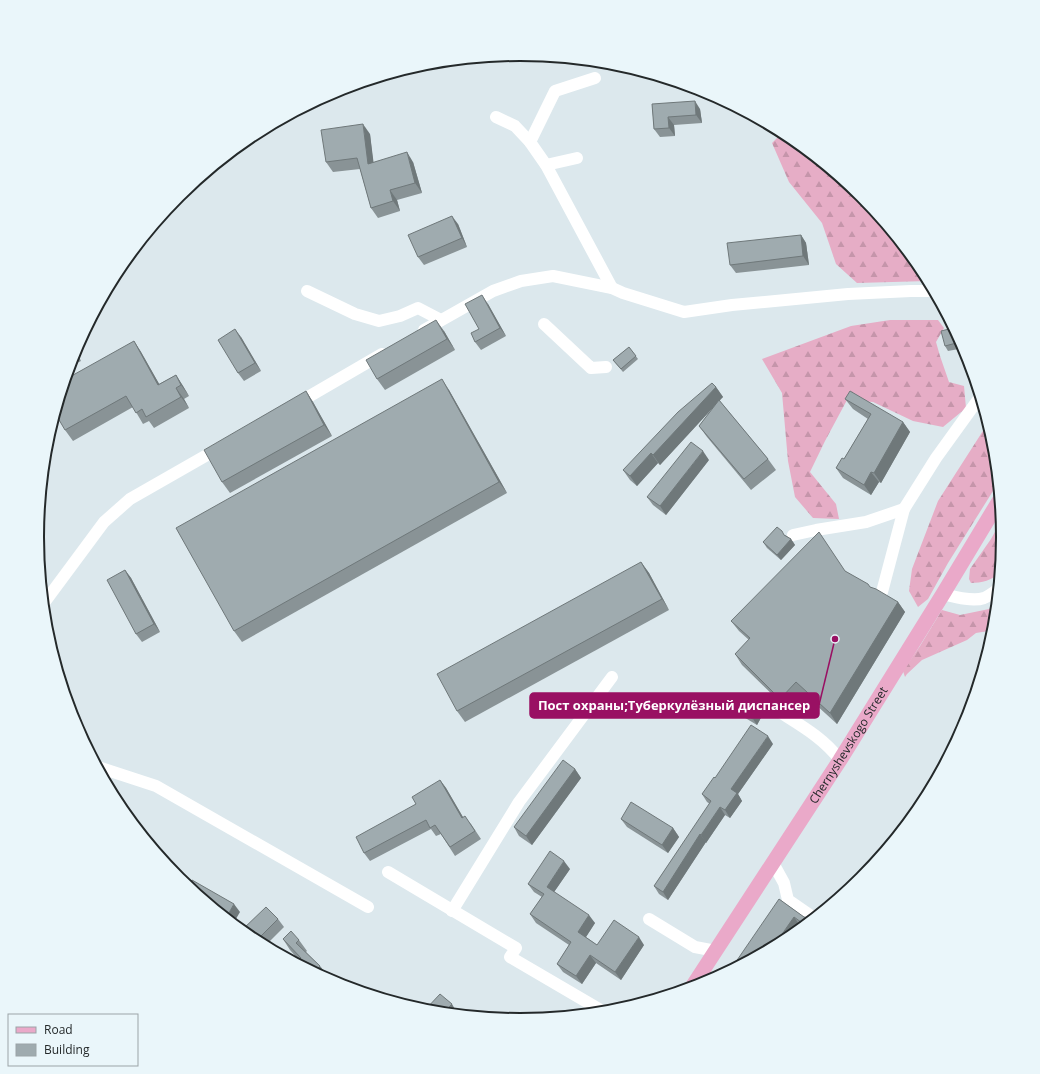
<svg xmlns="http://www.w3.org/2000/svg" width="1040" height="1074" viewBox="0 0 1040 1074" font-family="'Open Sans',sans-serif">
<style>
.forest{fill:url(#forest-firs)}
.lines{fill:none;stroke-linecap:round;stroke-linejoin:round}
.minor{stroke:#fff;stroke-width:12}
.major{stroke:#eaa9c9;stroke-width:15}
.wall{fill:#899396}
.shaded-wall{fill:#6f787a}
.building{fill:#9fabaf;stroke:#6f787a}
.labels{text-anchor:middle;stroke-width:3;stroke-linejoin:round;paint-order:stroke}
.street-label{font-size:12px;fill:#24292a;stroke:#eaf6fa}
.rim{fill:none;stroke:#24292a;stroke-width:2}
.leader{fill:none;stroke:#991063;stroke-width:1.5}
.callout-dot{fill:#991063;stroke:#eaf6fa;stroke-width:1.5}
.callout{fill:#991063;stroke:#991063;stroke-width:1.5}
.callout-label{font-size:13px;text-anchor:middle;font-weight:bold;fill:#fff}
</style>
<defs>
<pattern id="forest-firs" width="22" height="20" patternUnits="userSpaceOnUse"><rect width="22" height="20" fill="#e6adc6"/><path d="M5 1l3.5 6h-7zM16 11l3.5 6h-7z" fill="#c595aa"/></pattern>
</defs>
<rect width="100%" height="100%" fill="#dce8ed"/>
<g class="forest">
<path d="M783,132L789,136L862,196L867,209H872L922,269L928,281L857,283L836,264L822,223L789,182L772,143Z"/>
<path d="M890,320H938L944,328L936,342L940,356L949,382L964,386L966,408L943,427L913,421L873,402L847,400L825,441L810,472L836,504L839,519L813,518L795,497L788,461L782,393L762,359L851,326Z"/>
<path d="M988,423L994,443L998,483L948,563L928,599L918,607L909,591L912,569L938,501Z"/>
<path d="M1001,521L1003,537L999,573C993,580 981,583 971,583L969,579L970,569L991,539Z"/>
<path d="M997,602L994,630L976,633L967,640L922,660L907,674L905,677L903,671L920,646L942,610L960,615L989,609Z"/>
</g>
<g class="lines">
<g class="minor">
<path d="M496,117L515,126L530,142L546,165L612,288"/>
<path d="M530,142L555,91L595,78"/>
<path d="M546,165L577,158"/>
<path d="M307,291L355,314L379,321L400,316L418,308L441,320"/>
<path d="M544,324L591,368L606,367"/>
<path d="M424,330L493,291L521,281L553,276L612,288L623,293L684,312L732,305L848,294L911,291H934"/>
<path d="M296,404L382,354"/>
<path d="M793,535L816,530L866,522L904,509"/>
<path d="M882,592L904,509L936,458L980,397"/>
<path d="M943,594C955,597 973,602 984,598C989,596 994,592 998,589"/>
<path d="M44,603L104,522L130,499L221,447"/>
<path d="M775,709C798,724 823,737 840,760"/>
<path d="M98,767L156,786L368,907"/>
<path d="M773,863L784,883L788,900L814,918"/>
<path d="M388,872L516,948L510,957L604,1012"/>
<path d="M452,911L519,802L612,677"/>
<path d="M649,919L695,947L716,951"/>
</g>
<path class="major" id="s1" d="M692,987L840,760L943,594L999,501"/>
</g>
<g class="wall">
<path d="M652,104L700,109L702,123L674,125L675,136L660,137L654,129Z"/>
<path d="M370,134L373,162H413L422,193L397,200L400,211L378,218L371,208L360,169L333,172L326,162Z"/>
<path d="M458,224L467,247L424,265L418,257Z"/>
<path d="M801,235L806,243L809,265L736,273L730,265Z"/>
<path d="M488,304L506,336L481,350L475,342L479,329Z"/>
<path d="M953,328L964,348L948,351L945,346Z"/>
<path d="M444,331L455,350L385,390L377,379Z"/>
<path d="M241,337L261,371L244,381L238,373Z"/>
<path d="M134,341L141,352L159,384L176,375L183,386L189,396L184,399L189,408L154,428L149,421L143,424L133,407L73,441L65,430Z"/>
<path d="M629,347L638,359L623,372L613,360Z"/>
<path d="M75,350L81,361L69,367L74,352Z"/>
<path d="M716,387L723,397L719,400L768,459L776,470L751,490L707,437L699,426L716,404L660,465L658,463L637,486L630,480L623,470Z"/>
<path d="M449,390L507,493L242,642L234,631Z"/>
<path d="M306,391L313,402L332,436L230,493L222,482Z"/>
<path d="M845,399L903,422L910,432L881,483L879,482L871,495L843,478L836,468L844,459L868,419L853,409Z"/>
<path d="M709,460L666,515L653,505L647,497Z"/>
<path d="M785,535L791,539L795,545L781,560L767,548L763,542Z"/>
<path d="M641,562L649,573L669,610L465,722L457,711Z"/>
<path d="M125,570L131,578L160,632L142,642L136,634Z"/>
<path d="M845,571L870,587L898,602L905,612L837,724L803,693L788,708L784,706L742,665L735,654L749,640L739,631L731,621Z"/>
<path d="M738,710L763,714L757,725L742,716Z"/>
<path d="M773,744L738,794L742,801L730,818L725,815L706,843V842L668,900L659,894L654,886L710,804L707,802L702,794L715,778Z"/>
<path d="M575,769L581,778L532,845L519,836L514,827Z"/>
<path d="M440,780L446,788L463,817L471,824L481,839L455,856L441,834L436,836L431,829L370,861L364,853L416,804Z"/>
<path d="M621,819L673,828L679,837L668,853L627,827Z"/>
<path d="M570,869L554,892L595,923L586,937L597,945H644L621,980L596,963L582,984L563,972L557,964L569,945L536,923L530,914L542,897L534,892L528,884Z"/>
<path d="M779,899L804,917L809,918H813L803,927L799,924L791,937L788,939Z"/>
<path d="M278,919L284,927L265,946L251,938L244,932L242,930Z"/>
<path d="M283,939L299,940L307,951L306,952L328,976L326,978L296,963L299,960L290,950Z"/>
</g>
<g class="shaded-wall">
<path d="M695,101L700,109L702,123L696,115Z"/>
<path d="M668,117L674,125L675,136L669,128Z"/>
<path d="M363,124L370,134L375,174L368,164Z"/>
<path d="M407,152L413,162L422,193L415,183Z"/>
<path d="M390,190L397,200L400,211L393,201Z"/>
<path d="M452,216L458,224L467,247L462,238Z"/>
<path d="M801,235L806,243L809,265L803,256Z"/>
<path d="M482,295L488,304L506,336L500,328Z"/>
<path d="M436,320L444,331L455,350L447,339Z"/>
<path d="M235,329L241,337L261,371L255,363Z"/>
<path d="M134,341L141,352L166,396L158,385Z"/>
<path d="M75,350L81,361L74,351Z"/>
<path d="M176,375L183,386L189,396L181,385Z"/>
<path d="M442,379L449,390L507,493L499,482Z"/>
<path d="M716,387L723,397L660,465L653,455Z"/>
<path d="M176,388L184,399L189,408L181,397Z"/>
<path d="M306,391L313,402L332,436L324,425Z"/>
<path d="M903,422L910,432L881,483L874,473Z"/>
<path d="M703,451L709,460L666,515L660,506Z"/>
<path d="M651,453L658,463L637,486L630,476Z"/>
<path d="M871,472L879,482L871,495L864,485Z"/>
<path d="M791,539L795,545L781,560L777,555Z"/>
<path d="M641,562L649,573L669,610L662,599Z"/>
<path d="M125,570L131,578L160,632L154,624Z"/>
<path d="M898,602L905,612L837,724L830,713Z"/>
<path d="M760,709L763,714L757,725L753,719Z"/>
<path d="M768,736L773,744L738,794L742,801L730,818L725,810L731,789Z"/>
<path d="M575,769L581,778L532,845L526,836Z"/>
<path d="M440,780L446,788L468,826L462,818Z"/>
<path d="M720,807L725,815L706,843L701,835Z"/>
<path d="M673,828L679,837L668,853L662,845Z"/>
<path d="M700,834L706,842L668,900L663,892Z"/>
<path d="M564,861L570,869L552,895L547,887Z"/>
<path d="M234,904L240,912L233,924L226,918Z"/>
<path d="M589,915L595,923L584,940L578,932Z"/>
<path d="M794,917L799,924L791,937L788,939L773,947Z"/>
<path d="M639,937L644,945L621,980L615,972Z"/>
<path d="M590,955L596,963L582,984L576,976Z"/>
<path d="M320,966L328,976L326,978L314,972Z"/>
<path d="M452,1004L457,1013L456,1014L444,1012Z"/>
</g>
<g class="building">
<path d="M695,101L696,115L668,117L669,128L654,129L652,104Z"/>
<path d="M363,124L368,164L407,152L415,183L390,190L393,201L371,208L357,158L326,162L321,130Z"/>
<path d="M452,216L462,238L418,257L408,235Z"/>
<path d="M801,235L803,256L730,265L727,243Z"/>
<path d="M482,295L500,328L475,342L471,333L479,329L465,304Z"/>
<path d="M436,320L447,339L377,379L366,360Z"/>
<path d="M953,328L960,342L945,346L941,331Z"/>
<path d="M235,329L255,363L238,373L218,340Z"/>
<path d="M134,341L158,385L176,375L181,385L176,388L181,397L146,417L142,409L136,413L126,396L65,430L55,413L66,379Z"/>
<path d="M629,347L636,356L621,369L613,360Z"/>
<path d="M442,379L499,482L234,631L176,528Z"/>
<path d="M712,383L716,387L653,455L651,453L630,476L623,470L678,412Z"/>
<path d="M306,391L324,425L222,482L204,450Z"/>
<path d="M850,391L903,422L874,473L871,472L864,485L836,468L842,458L844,459L871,414L845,399Z"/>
<path d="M719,400L768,459L744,479L699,426Z"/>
<path d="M691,442L703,451L660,506L647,497Z"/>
<path d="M777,527L782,531L784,535L791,539L777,555L763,542Z"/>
<path d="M819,532L845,571L868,584L870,587L876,589L898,602L830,713L796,682L781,698L777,696L735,654L750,638L731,621Z"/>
<path d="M641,562L662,599L457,711L437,674Z"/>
<path d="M125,570L154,624L136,634L107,580Z"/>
<path d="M745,699L760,709L753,719L738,710Z"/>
<path d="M751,725L768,736L731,789L737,793L725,810L720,807L701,835L700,834L663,892L654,886L711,801L702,794L714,777L715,778Z"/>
<path d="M563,760L575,769L526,836L514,827Z"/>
<path d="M440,780L462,818L465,816L475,831L450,847L435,825L430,828L426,820L364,853L356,837L416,804L412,797Z"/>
<path d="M631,802L673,828L662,845L621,819Z"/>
<path d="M550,851L564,861L547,887L589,915L578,932L597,945L614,920L639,937L615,972L590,955L576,976L557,964L571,942L530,914L544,894L528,884Z"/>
<path d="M192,880L234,904L226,918L188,886Z"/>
<path d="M779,899L804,917L809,918L812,917L813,918L805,925L794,917L773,947L731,969Z"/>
<path d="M266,907L278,919L256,941L251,938L242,930Z"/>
<path d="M291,931L299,940L296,943L320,966L314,972L296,963L301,958L283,939Z"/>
<path d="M440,994L452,1004L444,1012L425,1010Z"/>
</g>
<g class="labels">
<g class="street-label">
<text dy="4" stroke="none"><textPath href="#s1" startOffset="288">Chernyshevskogo Street</textPath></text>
</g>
</g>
<path d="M0 0H1040V1074H0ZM44 537a476 476 0 1 1 952 0a476 476 0 1 1-952 0Z" fill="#eaf6fa" fill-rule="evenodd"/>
<path class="rim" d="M44 537a476 476 0 1 1 952 0a476 476 0 1 1-952 0Z"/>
<path class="leader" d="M835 639L819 705"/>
<circle class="callout-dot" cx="835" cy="639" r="4"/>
<rect class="callout" x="530" y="693" width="289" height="25" rx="4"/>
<g class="callout-label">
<text x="674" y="710">Пост охраны;Туберкулёзный диспансер</text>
</g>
<rect x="8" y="1014" width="130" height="52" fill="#eaf6fa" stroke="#9ba4a7"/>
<rect x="16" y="1027" width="20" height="6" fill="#eaa9c9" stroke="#9ba4a7"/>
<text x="44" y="1034" font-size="12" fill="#24292a">Road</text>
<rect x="16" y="1044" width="20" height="12" fill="#9fabaf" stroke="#9ba4a7"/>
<text x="44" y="1054" font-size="12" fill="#24292a">Building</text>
</svg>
